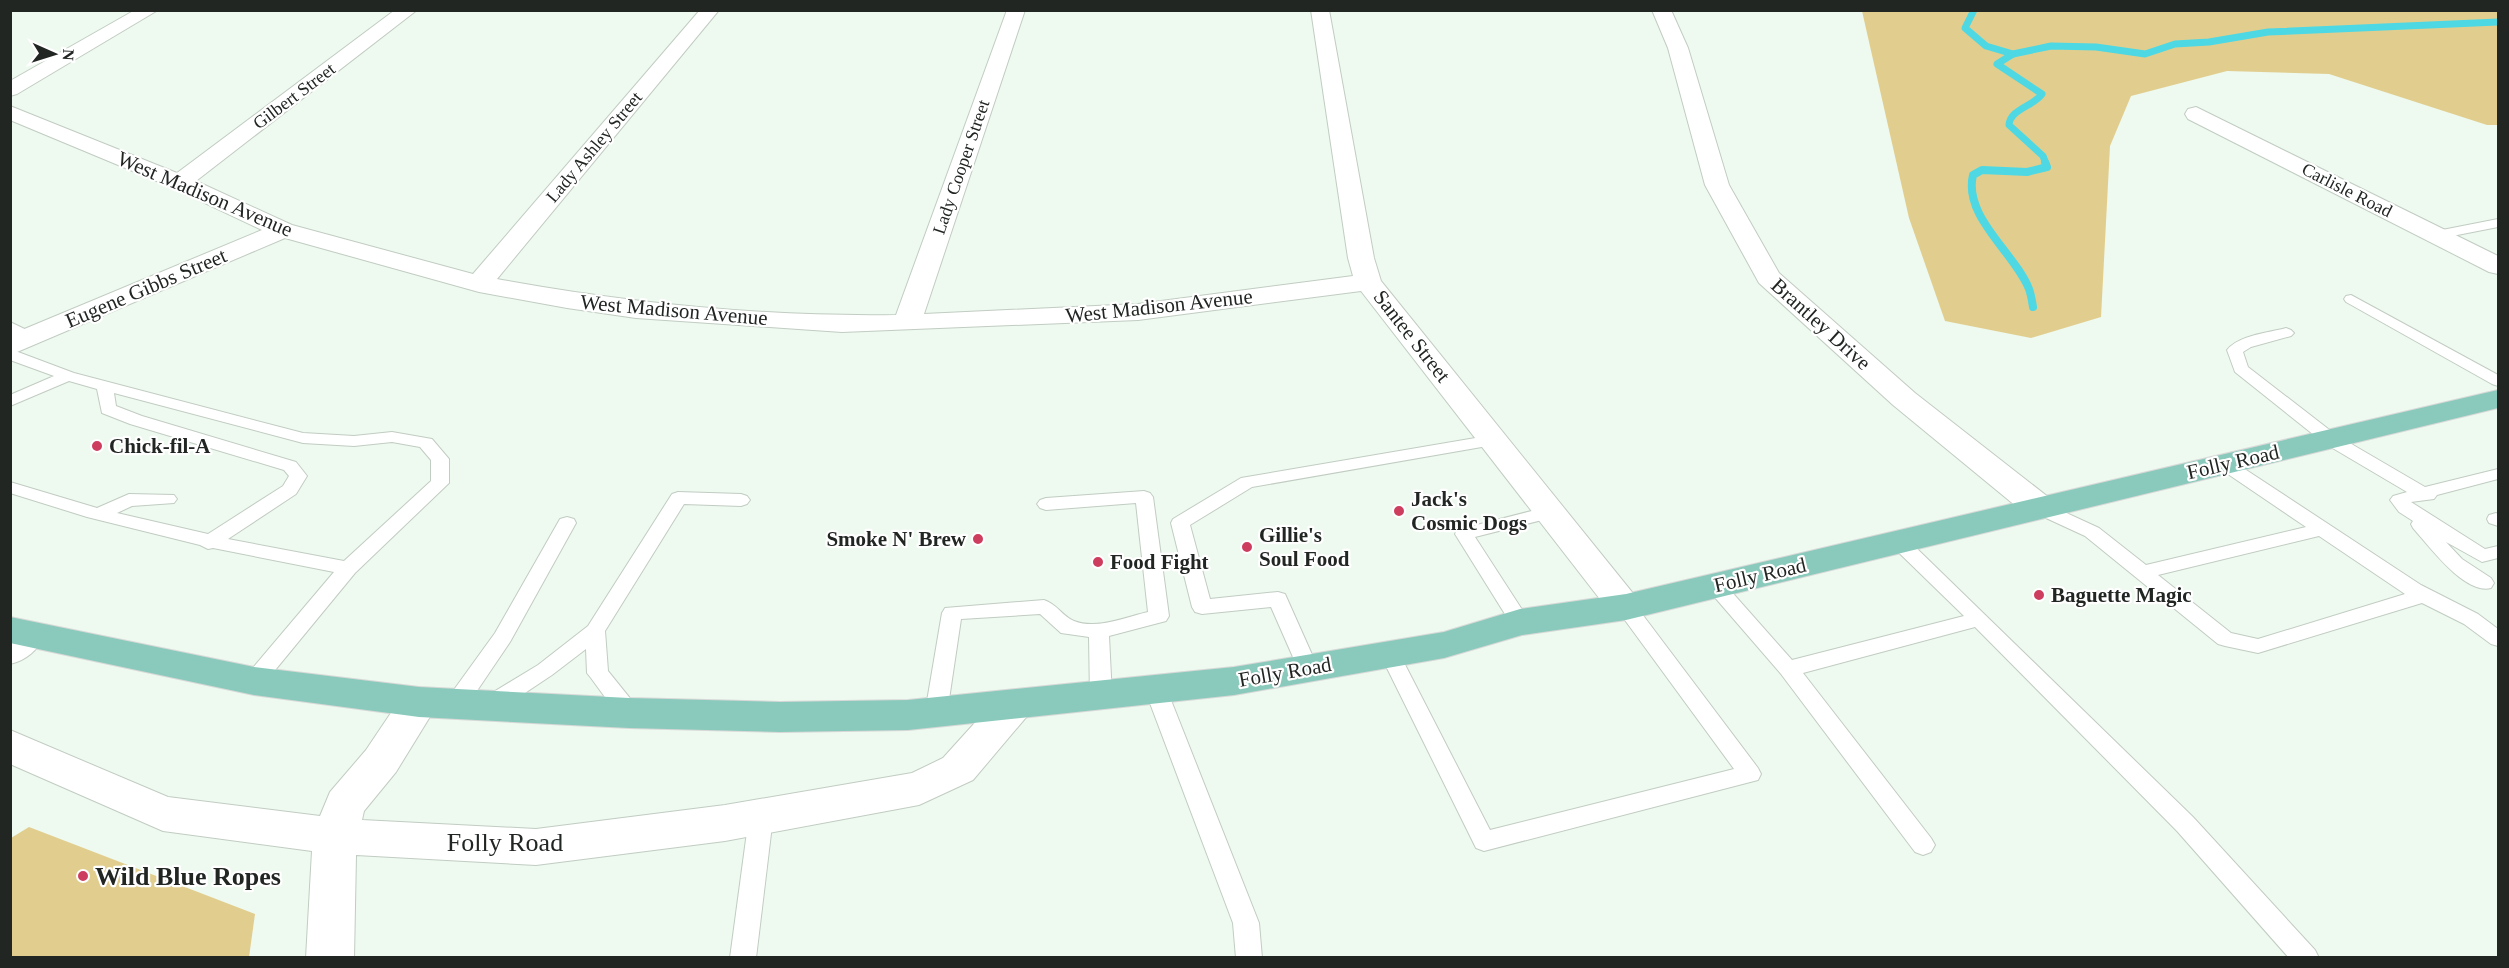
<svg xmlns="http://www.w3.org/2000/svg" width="2509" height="968" viewBox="0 0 2509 968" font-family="'Times New Roman',serif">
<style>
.green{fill:#e1ce8e}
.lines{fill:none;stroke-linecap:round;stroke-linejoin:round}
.stream-far1{stroke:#4ed8e4;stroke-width:7}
.stream{stroke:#4ed8e4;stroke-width:8}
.lane-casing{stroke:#c1ccc2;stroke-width:2}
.street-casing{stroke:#c1ccc2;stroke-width:2}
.primary-casing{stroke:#d7d8d7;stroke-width:2}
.lane{fill:#fff;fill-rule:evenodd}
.street{fill:#fff;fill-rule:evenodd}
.primary{fill:#8acabc;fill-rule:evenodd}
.poi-dot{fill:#cd3d5e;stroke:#fff;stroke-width:2}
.labels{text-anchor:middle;stroke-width:4.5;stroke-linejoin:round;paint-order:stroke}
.far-street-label{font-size:18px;fill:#222623;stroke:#fff}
.street-label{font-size:21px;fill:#222623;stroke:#fff}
.poi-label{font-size:21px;font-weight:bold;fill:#222623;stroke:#fff;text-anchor:start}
.near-street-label{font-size:26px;fill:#222623;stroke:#fff}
.near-poi-label{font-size:26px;font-weight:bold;fill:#222623;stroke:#fff;text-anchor:start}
</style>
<rect width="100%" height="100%" fill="#eef9ef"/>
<g class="green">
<path d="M1862,11H2498V125H2487L2329,74L2227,71L2131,96L2110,146L2101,317L2031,338L1945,321L1909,218Z"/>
<path d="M29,827L255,914L249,957H11V838Z"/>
</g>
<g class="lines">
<g class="stream-far1">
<path d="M1974,10L1965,28L1986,46L2013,54"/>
<path d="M2046,164L2043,156L2009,125C2010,109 2034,106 2042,94L1997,64L2013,54L2051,46L2096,47L2145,54L2175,44L2209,42L2268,32L2498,22"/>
</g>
<path class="stream" d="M2033,307C2032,301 2031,294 2029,289C2015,253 1963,217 1973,175L1982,170L2027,172L2047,167L2045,162"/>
<defs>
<g id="lane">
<path d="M2498,219V227L2437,239L2430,235L2437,231Z"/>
<path d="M2351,295L2498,375V386L2492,384L2346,302L2344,299L2346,296Z"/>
<path d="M10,322L35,334L37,337L29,342L10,333Z"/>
<path d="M2286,328L2291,330L2294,333L2291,336L2251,347L2243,352L2248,367L2336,435L2425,487L2498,469V479L2437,495L2434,499L2411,502L2485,549L2498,546V558L2482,562L2446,542L2462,559L2491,578L2494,583L2491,588C2465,595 2429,546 2413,528L2411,524L2413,521L2399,512L2390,500L2393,496L2407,492L2324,443L2235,372L2227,350C2239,335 2268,333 2286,328Z"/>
<path d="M10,349L74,373L303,433L354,436L392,432L432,439L449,459V483L355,573L262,686L254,689L246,686L243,681L246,676L334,572L213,548L208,549L200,545L87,517L10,493V482L97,508L129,494L174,495L177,499L174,503L132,506L117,513L208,534L283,486L289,476L284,470L130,424L102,413L97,389L69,381L10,406V395L54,376L10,360ZM114,393L303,443L354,446L392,442L420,447L431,460V481L344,561L228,539L296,494L307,476L296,462L142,416L116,406Z"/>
<path d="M1493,435L1499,436L1502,440L1499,444L1252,487L1190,525L1210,599L1278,592L1285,594L1318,668L1314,673L1307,676L1300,673L1271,607L1202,614L1195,612L1192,607L1171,523L1173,519L1241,478Z"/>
<path d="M2225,459L2231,460L2421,585L2478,614L2498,629V646L2491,644L2464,624L2422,603L2258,653L2225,646L2218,644L2085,536L2033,512L2031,508L2033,504H2047L2099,528L2146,565L2306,527L2219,468L2216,464L2219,460ZM2319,536L2405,594L2258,639L2231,633L2158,575Z"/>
<path d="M1144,491L1150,493L1153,497L1169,616L1166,621L1109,636L1112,697L1109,703L1101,705L1093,703L1090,697L1089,637L1061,633L1040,614L961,619L947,713L944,719L936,721L928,719L925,713L942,613L945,608L1044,600C1057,604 1063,617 1074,621C1097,630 1126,617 1148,612L1136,503L1046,510L1040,508L1037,504L1040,500L1046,498Z"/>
<path d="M678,492L741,494L747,496L750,500L747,504L741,506L684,504L605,631L608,671L637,707L640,713L637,719L629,721L621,719L591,678L587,673L586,649L552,675L498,711L490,713L482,711L479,705L482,699L538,665L588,626L672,494Z"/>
<path d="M1551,506L1558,508L1560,512L1558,516L1475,537L1530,622L1527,627L1520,629L1513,627L1455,534L1457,530Z"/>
<path d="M2496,513L2498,514V526L2489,523L2487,519L2489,515Z"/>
<path d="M567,517L574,519L576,523L510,642L464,710L456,712L448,710L445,704L448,698L495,633L560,519Z"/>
<path d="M1899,536L1906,538L2193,817L2315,950L2319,958H2289L2177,831L1975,627L1803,673L1931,838L1935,845L1931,852L1923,855L1915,852L1781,674L1705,586L1708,581L1715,579L1722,581L1792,660L1964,616L1892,546L1890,542L1892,538Z"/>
<path d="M1626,600L1633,602L1758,768L1761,774L1758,780L1484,851L1476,848L1380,654L1383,649L1390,647L1397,649L1490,830L1734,769L1619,612L1616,607L1619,602Z"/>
<path d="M1156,682L1164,684L1167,690L1259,923L1262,958H1236L1233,923L1145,690L1148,684Z"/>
<path d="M761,808L769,810L773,817L756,958H730L749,817L753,810Z"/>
</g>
<g id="street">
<path d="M135,10H158L17,94L10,96V81Z"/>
<path d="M395,10H417L196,181L292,225L473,274L700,10H719L497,279C628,303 763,317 896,315L1007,10H1025L924,314L1138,304L1353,276L1348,258L1311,10H1329L1374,258L1381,281L1644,607L1639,616L1626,620L1613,616L1361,291L1138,320L842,332L636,318L567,308L479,292L285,238L10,355V335L262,230L171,187L10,120V106L177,173Z"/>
<path d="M1652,10H1671L1688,48L1729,185L1779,273L1915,393L2052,500L2057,508L2052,516L2040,519L2028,516L1893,405L1759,283L1705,185L1668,48Z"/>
<path d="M2196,107L2498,256V274L2489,272L2188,119L2185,114L2188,109Z"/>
<path d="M27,622L40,626L46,635C37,650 27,660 10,664V629Z"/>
<path d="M419,687L433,692L439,702L396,772L364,811L362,820L536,829L725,805L912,773L943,758L1000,695L1014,690L1028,695L1034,705L1028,715L973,780L919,805L725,841L536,865L356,855L354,958H306L312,851L163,831L10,764V730L168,797L320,816L330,792L366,750L405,692Z"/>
</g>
<path id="primary" d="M2498,390V408L1626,620L1522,635L1444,658L1234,695L908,730L780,732L629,728L419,717L254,695L10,643V617L254,667L419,687L629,698L780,702L908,700L1234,667L1444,632L1520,609L1626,594Z"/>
</defs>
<use href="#lane" class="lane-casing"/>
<use href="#street" class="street-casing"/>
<use href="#primary" class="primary-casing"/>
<use href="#lane" class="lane"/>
<use href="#street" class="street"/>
<use href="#primary" class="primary"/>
</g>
<g class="poi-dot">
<circle cx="97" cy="446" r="6"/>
<circle cx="1399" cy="511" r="6"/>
<circle cx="978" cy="539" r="6"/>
<circle cx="1247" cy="547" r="6"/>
<circle cx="1098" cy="562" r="6"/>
<circle cx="2039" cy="595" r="6"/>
<circle cx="83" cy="876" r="6"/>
</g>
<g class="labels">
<g class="far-street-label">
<text transform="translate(294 96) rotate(-37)" y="6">Gilbert Street</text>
<text transform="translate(594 147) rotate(-50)" y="6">Lady Ashley Street</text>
<text transform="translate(961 167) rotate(-71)" y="6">Lady Cooper Street</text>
<text transform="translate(2347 190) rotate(27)" y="6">Carlisle Road</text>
</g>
<g class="street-label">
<text transform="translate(205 194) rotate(23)" y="7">West Madison Avenue</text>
<text transform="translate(146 288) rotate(-23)" y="7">Eugene Gibbs Street</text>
<text transform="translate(1159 306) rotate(-6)" y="7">West Madison Avenue</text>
<text transform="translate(674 310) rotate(5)" y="7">West Madison Avenue</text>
<text transform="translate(1821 324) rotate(42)" y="7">Brantley Drive</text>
<text transform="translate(1412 336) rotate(52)" y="7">Santee Street</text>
<text transform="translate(2233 462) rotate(-13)" y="7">Folly Road</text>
<text transform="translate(1760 575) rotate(-13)" y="7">Folly Road</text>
<text transform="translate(1285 672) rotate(-10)" y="7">Folly Road</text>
</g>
<g class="poi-label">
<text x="109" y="453">Chick-fil-A</text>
<text x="1411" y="506">Jack's<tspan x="1411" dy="24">Cosmic Dogs</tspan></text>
<text x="1259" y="542">Gillie's<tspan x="1259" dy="24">Soul Food</tspan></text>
<text x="966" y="546" text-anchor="end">Smoke N' Brew</text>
<text x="1110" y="569">Food Fight</text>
<text x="2051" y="602">Baguette Magic</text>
</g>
<g class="near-street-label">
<text x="505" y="851">Folly Road</text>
</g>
<g class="near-poi-label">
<text x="95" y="885">Wild Blue Ropes</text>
</g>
</g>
<rect width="2509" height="968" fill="none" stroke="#222623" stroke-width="24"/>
<g transform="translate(54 54) rotate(93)" stroke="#ffffff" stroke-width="4.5" paint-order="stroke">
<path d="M0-4.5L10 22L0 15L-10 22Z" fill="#222623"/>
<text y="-9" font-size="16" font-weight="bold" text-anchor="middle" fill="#222623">N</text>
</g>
</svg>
